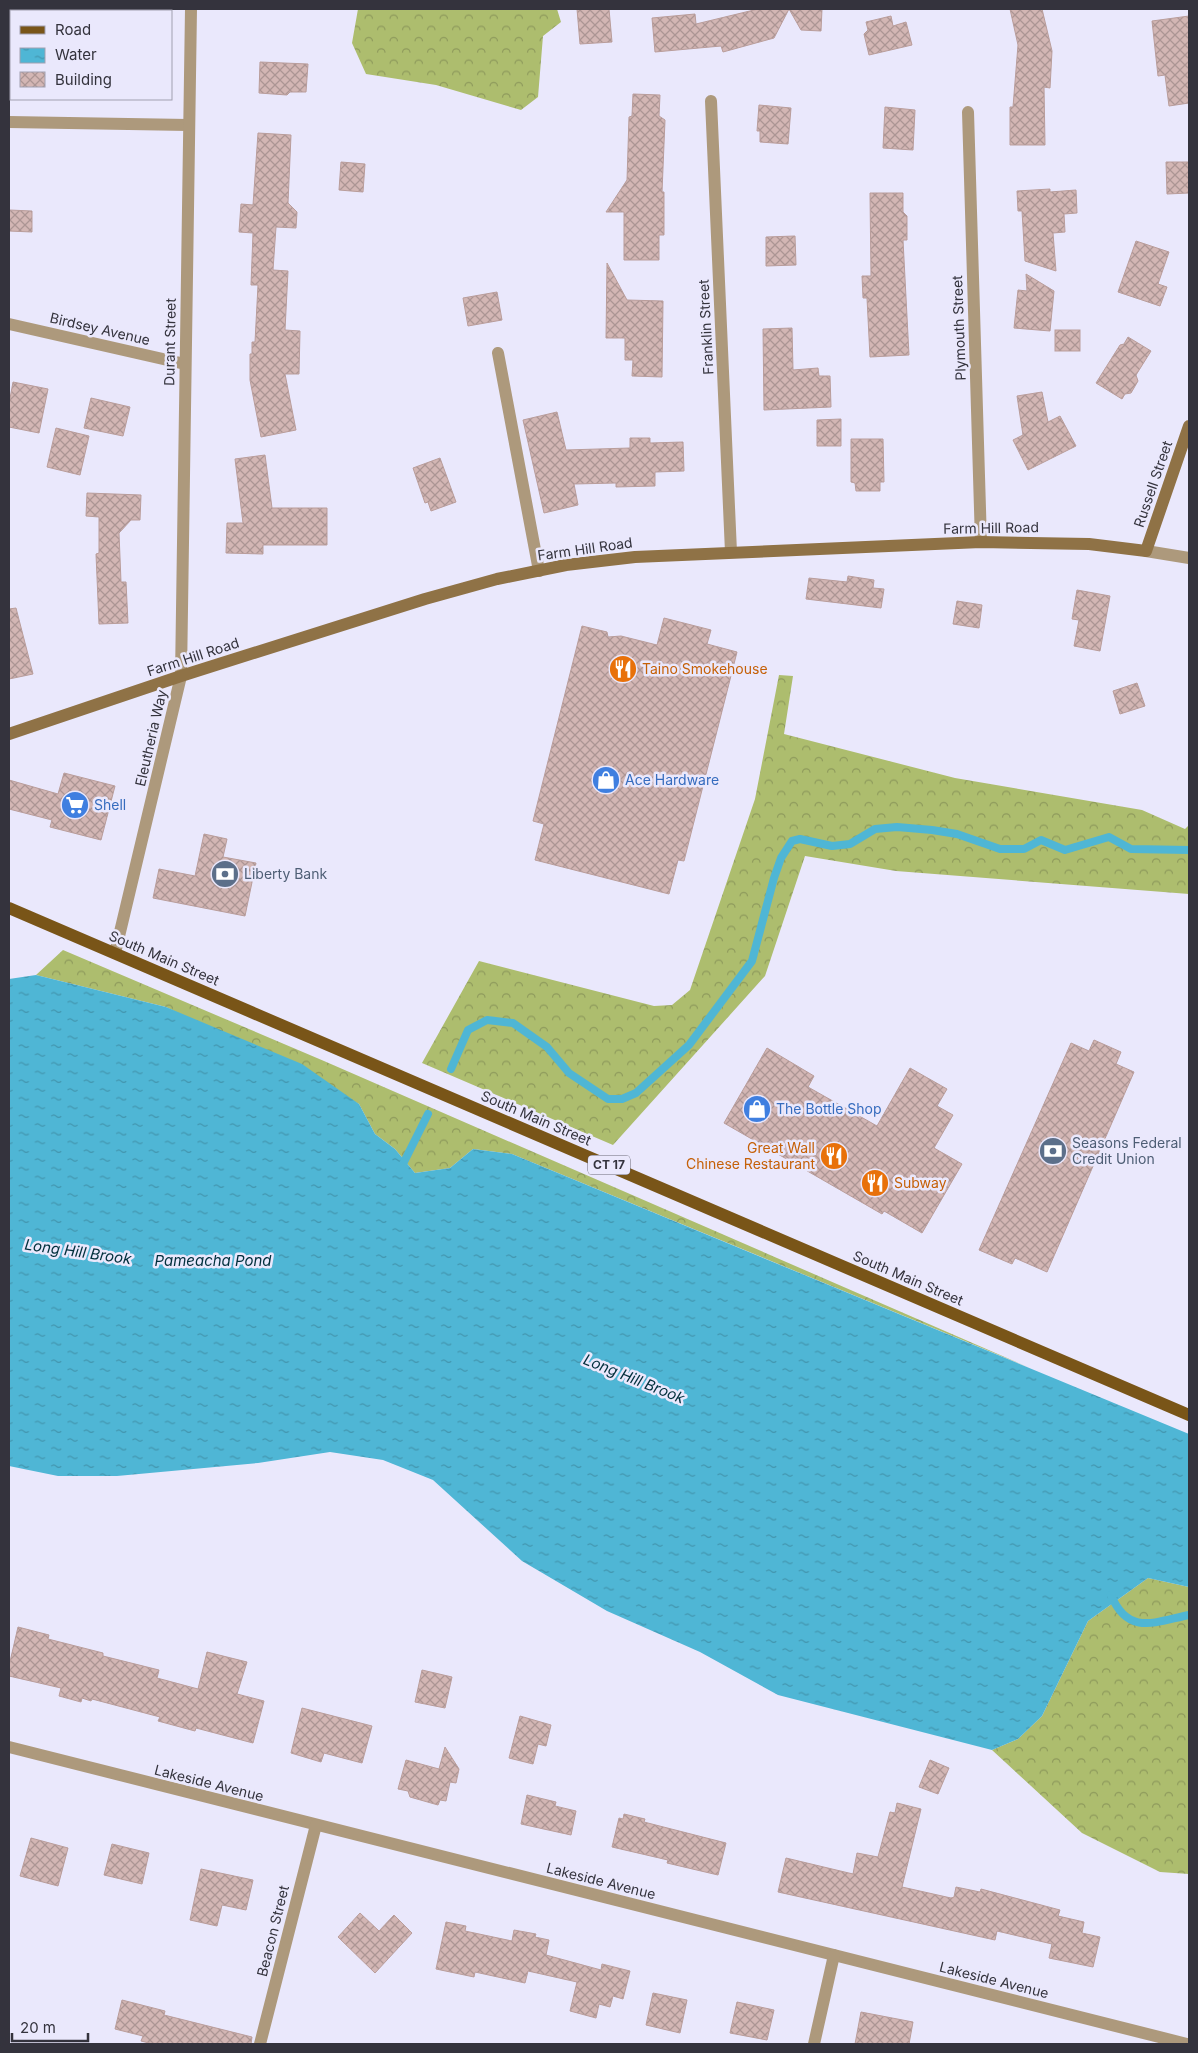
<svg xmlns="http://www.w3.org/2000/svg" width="1198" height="2053" viewBox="0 0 1198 2053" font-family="Inter,sans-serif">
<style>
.forest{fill:url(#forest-crowns)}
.water{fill:url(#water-ripples)}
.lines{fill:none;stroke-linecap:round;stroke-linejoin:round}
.stream{stroke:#4fb6d5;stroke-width:8}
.building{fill:url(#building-cross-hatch);stroke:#b99d9b}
.service{stroke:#ad997c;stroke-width:12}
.minor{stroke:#ad997c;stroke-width:12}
.secondary{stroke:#8f7246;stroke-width:12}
.primary{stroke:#795518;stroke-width:12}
.labels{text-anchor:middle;stroke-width:5;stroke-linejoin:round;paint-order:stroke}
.shield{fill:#eae8fc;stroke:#6b6976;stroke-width:1}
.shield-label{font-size:12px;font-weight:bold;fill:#34333d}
.street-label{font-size:14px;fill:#34333d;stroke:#eae8fc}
.food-label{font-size:14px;fill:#c56008;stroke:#eae8fc;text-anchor:start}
.shop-label{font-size:14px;fill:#366cbe;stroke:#eae8fc;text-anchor:start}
.service-label{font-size:14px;fill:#4e5e75;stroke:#eae8fc;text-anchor:start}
.water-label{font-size:15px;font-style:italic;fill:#002f3c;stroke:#eae8fc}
</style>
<defs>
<pattern id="forest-crowns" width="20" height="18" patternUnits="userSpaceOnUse" patternTransform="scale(1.25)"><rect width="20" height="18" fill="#adbd6e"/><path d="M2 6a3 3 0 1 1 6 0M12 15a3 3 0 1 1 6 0" fill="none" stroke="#8e9a5c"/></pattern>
<pattern id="water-ripples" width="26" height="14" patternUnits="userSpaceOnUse" patternTransform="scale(1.25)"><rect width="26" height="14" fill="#4fb6d5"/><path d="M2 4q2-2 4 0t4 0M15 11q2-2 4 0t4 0" fill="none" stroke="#4295ae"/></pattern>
<pattern id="building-cross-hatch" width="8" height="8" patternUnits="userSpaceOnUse" patternTransform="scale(1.25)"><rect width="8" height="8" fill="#d3b6b4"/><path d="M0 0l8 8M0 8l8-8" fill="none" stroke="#ac9594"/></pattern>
</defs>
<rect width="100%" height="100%" fill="#eae8fc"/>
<g class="forest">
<path d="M358,9H557L561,22L543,36L538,97L521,110L436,85L366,74L352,43Z"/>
<path d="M779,675L793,676L784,734L955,778L1142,810L1185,829L1189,825V894L896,871L805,856L765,976L613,1145L422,1063L479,961L654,1006L672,1005L690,990L755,799Z"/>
<path d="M63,950L324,1061L1030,1368L512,1154L473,1149L450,1168L415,1173L395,1149L375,1134L359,1104L166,1007L36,975Z"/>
<path d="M1148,1578L1189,1587V1874L1160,1872L1082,1833L992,1750L1018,1739L1042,1716L1088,1621Z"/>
</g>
<path class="water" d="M36,975L166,1007L302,1064L359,1104L375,1134L395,1149L415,1173L450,1168L473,1149L512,1154L1189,1434V1587L1148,1578L1088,1621L1042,1716L1018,1739L992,1750L778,1695L700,1652L607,1611L522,1561L433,1480L383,1460L330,1452L258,1463L117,1476H58L9,1466V979Z"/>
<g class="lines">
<g class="stream">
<path d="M451,1069L468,1030L487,1020L513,1023L547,1047L569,1073L608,1099H622L636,1093L689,1045L752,961L774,878L781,858L792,841L800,839L832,846L850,844L875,829L897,827L932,830L957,834L1000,849H1024L1041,840L1065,850L1109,837L1131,849L1189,850"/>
<path d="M400,1170L428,1114"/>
<path d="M1111,1595C1128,1636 1155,1622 1189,1615"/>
</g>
</g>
<g class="building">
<path d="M577,9H609L612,42L580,44Z"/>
<path d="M758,9H789L774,38L723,52L721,46L655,52L652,18L695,14L696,24Z"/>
<path d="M789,9H822L821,31L801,30Z"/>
<path d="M1010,9H1042L1052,51L1050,88L1044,87L1045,145H1010V107H1013L1018,45Z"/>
<path d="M891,16L893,26L906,22L912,45L869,55L864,34L868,30L866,22Z"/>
<path d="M1189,16V103L1169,106L1165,75L1158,76L1152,21Z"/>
<path d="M260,62L308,64L306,92H290L287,95L259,93Z"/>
<path d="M633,94L660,95L659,116L665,120L662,192H664V235H659V260H624V212H606L627,180L629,117L632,116Z"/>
<path d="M759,105L791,108L788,144L760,142V131H757Z"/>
<path d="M885,107L915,110L913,150L883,148Z"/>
<path d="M258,133L291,135L288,203L297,212L296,228L276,227L273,270L288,271L285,330L300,331L299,374H285L296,430L261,437L250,380V354H252V342H255L258,285H251L253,233L239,232L241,204L253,205Z"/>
<path d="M341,162L365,164L363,192L339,190Z"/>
<path d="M1166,162H1189V193L1167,194Z"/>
<path d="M1050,189V192L1076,190L1077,213L1064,214L1065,232L1053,233L1056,271L1025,261L1022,211H1018L1017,191Z"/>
<path d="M870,193H903V212L907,216V240H903L909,355L870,357L867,298H863L862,276H871Z"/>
<path d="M9,210L32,211V232L9,231Z"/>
<path d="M795,236L796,265L766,266V237Z"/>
<path d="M1136,241L1169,252L1158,284L1167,287L1160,306L1118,292Z"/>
<path d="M607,263L627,300L663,301L662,377L632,376L633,360H625V338H606Z"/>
<path d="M1026,274L1054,291L1050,331L1014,328L1018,290L1027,291Z"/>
<path d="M497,292L502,320L468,326L463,298Z"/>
<path d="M792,328L793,370L818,368L819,376H830L831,407L764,410L763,329Z"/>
<rect x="1055" y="330" width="25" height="21"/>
<path d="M1128,337L1151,351L1136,375L1138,381L1131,393L1125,394L1122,399L1096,383L1120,345L1124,344Z"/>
<path d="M13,382L48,389L39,433L9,427V404Z"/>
<path d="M1042,392L1048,422L1060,416L1076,446L1028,470L1013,440L1023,435L1017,396Z"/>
<path d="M91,398L130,407L123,436L84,428Z"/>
<path d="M557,412L566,450L630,448V438H650V443L683,442L684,471L655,472V486L616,487V483L574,484L578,505L544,513L523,420Z"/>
<path d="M841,419V446H817V420Z"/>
<path d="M56,428L89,436L80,475L47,467Z"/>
<path d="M851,439H883L884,482H880V491H856L855,483L851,482Z"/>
<path d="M265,455L272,508H327V545H263V554L226,553L227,523H243L235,459Z"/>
<path d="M440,458L456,502L431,511L428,502L425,503L413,468Z"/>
<path d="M87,493L141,495L140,520H131L119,533L121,582H126L128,623L99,624L96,554L99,553V517L86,516Z"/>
<path d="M848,576L874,580L873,588L884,589L881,608L806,599L809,578L847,582Z"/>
<path d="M1077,590L1110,596L1100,651L1074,646L1079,620L1072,619Z"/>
<path d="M957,601L982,605L979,628L953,624Z"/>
<path d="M16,608L33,674L9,679V609Z"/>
<path d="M664,618L711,630L707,644L737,652L684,861L678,860L669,894L535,860L544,824L533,821L582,626L607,632L608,637L621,636L657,645Z"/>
<path d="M1137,683L1145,706L1120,714L1113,691Z"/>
<path d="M64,773L115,786L101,840L50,827L52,820L9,809V780L58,794Z"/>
<path d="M204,834L227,839L223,857L256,863L245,916L153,898L159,869L195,876Z"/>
<path d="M1094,1040L1121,1052L1116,1064L1134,1072L1047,1272L1015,1258L1012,1264L979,1250L1071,1043L1089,1051Z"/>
<path d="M767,1048L814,1076L808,1087L877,1126L910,1068L947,1089L937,1106L953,1115L934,1148L962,1164L922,1233L884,1211L882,1214L724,1123Z"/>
<path d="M18,1627L49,1635L48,1639L103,1653V1656L159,1670L157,1678L198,1689L207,1652L247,1662L237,1694L264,1701L253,1743L196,1728L195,1731L158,1721L160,1717L92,1699L91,1701L82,1698L81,1702L59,1696L61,1688L9,1676V1666Z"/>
<path d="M422,1670L452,1677L445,1708L415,1702Z"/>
<path d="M302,1708L372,1726L362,1763L324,1753L321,1762L291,1753Z"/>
<path d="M520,1716L551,1725L546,1746L538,1744L533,1764L509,1758Z"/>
<path d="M445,1747L459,1769L456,1783L450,1782L446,1801L440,1800L438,1805L410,1797L408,1791L398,1789L406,1760L439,1769Z"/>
<path d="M930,1760L949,1768L938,1794L919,1787Z"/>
<path d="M527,1795L556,1802L555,1806L576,1811L571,1835L521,1824Z"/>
<path d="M897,1803L921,1809L902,1887L951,1898L954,1897L956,1887L980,1892L981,1889L1060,1910L1058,1916L1084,1922L1082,1933L1100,1937L1093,1967L1049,1958L1052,1944L997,1931L995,1940L778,1892L786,1858L853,1874L857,1853L878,1857L890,1812L895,1813Z"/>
<path d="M624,1814L645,1819L644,1822L726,1843L718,1875L667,1863L668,1860L612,1847L619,1818L623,1819Z"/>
<path d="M31,1838L68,1848L58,1886L20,1876Z"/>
<path d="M112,1844L149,1853L142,1884L104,1875Z"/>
<path d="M201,1869L253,1880L246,1910L222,1905L217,1926L190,1920Z"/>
<path d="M360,1913L379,1931L394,1915L412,1933L375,1973L338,1937Z"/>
<path d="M446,1922L466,1926L465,1931L512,1941L514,1930L536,1934L535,1937L549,1940L546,1955L601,1970L602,1964L630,1971L623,1999L613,1996L610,2007L599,2004L596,2018L570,2011L577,1982L528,1971L525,1983L475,1972L474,1977L436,1969Z"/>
<path d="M653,1993L687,2000L680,2033L646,2025Z"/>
<path d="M122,2000L165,2011L164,2015L252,2037L251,2044H153L141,2041L143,2036L115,2029Z"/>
<path d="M737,2002L774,2010L767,2040L730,2033Z"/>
<path d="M861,2012L913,2022L909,2044H855Z"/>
</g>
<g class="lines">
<path class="service" d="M498,353L539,571"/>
<g class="minor">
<path d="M711,101L731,552"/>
<path d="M968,112L981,542"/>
<path d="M9,122L188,125"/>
<path d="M9,324L185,364"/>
<path d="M1146,551L1189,558"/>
<path d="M115,953L181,676L191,9"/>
<path d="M9,1747L1187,2044"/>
<path d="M260,2044L316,1825"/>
<path d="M814,2044L834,1955"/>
</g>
<path class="secondary" d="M9,734L181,676L425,599L497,579L566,565L635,557L981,542L1089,544L1146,551L1189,426"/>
<path class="primary" d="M9,908L1189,1415"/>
</g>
<defs>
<symbol id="restaurant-disc" viewBox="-11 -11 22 22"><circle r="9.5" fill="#e8710a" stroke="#eae8fc"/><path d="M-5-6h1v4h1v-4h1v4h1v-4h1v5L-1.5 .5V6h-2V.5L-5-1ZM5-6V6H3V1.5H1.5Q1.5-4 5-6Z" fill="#fff"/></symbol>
<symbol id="shop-disc" viewBox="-11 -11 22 22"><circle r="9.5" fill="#3f7fe0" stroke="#eae8fc"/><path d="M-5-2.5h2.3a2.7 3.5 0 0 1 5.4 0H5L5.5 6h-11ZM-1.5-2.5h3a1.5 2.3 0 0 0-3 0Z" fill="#fff"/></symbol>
<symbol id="supermarket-disc" viewBox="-11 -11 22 22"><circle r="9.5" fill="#3f7fe0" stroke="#eae8fc"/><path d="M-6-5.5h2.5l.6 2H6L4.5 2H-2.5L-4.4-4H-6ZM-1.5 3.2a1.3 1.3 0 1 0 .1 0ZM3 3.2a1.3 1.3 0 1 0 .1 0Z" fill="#fff"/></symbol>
<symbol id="bank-disc" viewBox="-11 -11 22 22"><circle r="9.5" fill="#5c6f8a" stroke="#eae8fc"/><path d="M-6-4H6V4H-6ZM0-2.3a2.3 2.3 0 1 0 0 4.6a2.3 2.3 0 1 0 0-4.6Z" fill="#fff"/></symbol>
</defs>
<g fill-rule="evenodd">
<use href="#restaurant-disc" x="607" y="653" width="32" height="32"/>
<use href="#shop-disc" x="590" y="764" width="32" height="32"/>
<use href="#supermarket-disc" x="59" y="789" width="32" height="32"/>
<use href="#bank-disc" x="209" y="858" width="32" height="32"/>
<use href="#shop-disc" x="741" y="1093" width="32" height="32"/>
<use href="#bank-disc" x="1037" y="1135" width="32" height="32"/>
<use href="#restaurant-disc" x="818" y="1140" width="32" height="32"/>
<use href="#restaurant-disc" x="859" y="1167" width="32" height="32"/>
</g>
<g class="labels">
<rect class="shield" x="588" y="1155.5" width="42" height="19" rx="4"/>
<g class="shield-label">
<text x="609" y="1169">CT 17</text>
</g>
<g class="street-label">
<text transform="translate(706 327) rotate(-93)" y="5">Franklin Street</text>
<text transform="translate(959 328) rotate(-92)" y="5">Plymouth Street</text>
<text transform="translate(100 329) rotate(13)" y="5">Birdsey Avenue</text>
<text transform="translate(170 342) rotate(-89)" y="5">Durant Street</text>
<text transform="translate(1153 484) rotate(-71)" y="5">Russell Street</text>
<text transform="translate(991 528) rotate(-1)" y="5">Farm Hill Road</text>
<text transform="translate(585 549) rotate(-8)" y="5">Farm Hill Road</text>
<text transform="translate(193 657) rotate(-18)" y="5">Farm Hill Road</text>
<text transform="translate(151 738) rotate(-77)" y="5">Eleutheria Way</text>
<text transform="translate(164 958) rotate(23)" y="5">South Main Street</text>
<text transform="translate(536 1118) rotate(23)" y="5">South Main Street</text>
<text transform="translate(908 1278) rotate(23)" y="5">South Main Street</text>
<text transform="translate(209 1783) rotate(14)" y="5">Lakeside Avenue</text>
<text transform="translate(601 1881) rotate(14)" y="5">Lakeside Avenue</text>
<text transform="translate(273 1931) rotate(-76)" y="5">Beacon Street</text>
<text transform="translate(994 1980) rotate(14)" y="5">Lakeside Avenue</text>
</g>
<g class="food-label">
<text x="642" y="674">Taino Smokehouse</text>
<text x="815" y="1153" text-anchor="end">Great Wall<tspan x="815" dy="16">Chinese Restaurant</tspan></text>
<text x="894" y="1188">Subway</text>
</g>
<g class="shop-label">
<text x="625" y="785">Ace Hardware</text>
<text x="94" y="810">Shell</text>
<text x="776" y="1114">The Bottle Shop</text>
</g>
<g class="service-label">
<text x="244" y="879">Liberty Bank</text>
<text x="1072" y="1148">Seasons Federal<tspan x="1072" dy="16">Credit Union</tspan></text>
</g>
<g class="water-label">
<text transform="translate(78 1252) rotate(8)" y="5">Long Hill Brook</text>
<text x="213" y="1266">Pameacha Pond</text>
<text transform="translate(634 1379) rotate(22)" y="5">Long Hill Brook</text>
</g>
</g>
<rect width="1198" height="2053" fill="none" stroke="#34333d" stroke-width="20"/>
<rect x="10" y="10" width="162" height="90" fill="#eae8fc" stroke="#a1a0b0"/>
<rect x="20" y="26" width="25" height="8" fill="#795518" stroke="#a1a0b0"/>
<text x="55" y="35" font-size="15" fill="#34333d">Road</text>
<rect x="20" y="48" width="25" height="15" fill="url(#water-ripples)" stroke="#a1a0b0"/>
<text x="55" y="60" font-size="15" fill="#34333d">Water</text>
<rect x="20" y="72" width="25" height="15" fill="url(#building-cross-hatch)" stroke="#a1a0b0"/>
<text x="55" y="85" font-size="15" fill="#34333d">Building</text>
<path d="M12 2033v8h76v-8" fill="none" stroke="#34333d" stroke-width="2.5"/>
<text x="20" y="2033" font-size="15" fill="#34333d" stroke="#eae8fc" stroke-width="4" paint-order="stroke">20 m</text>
</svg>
